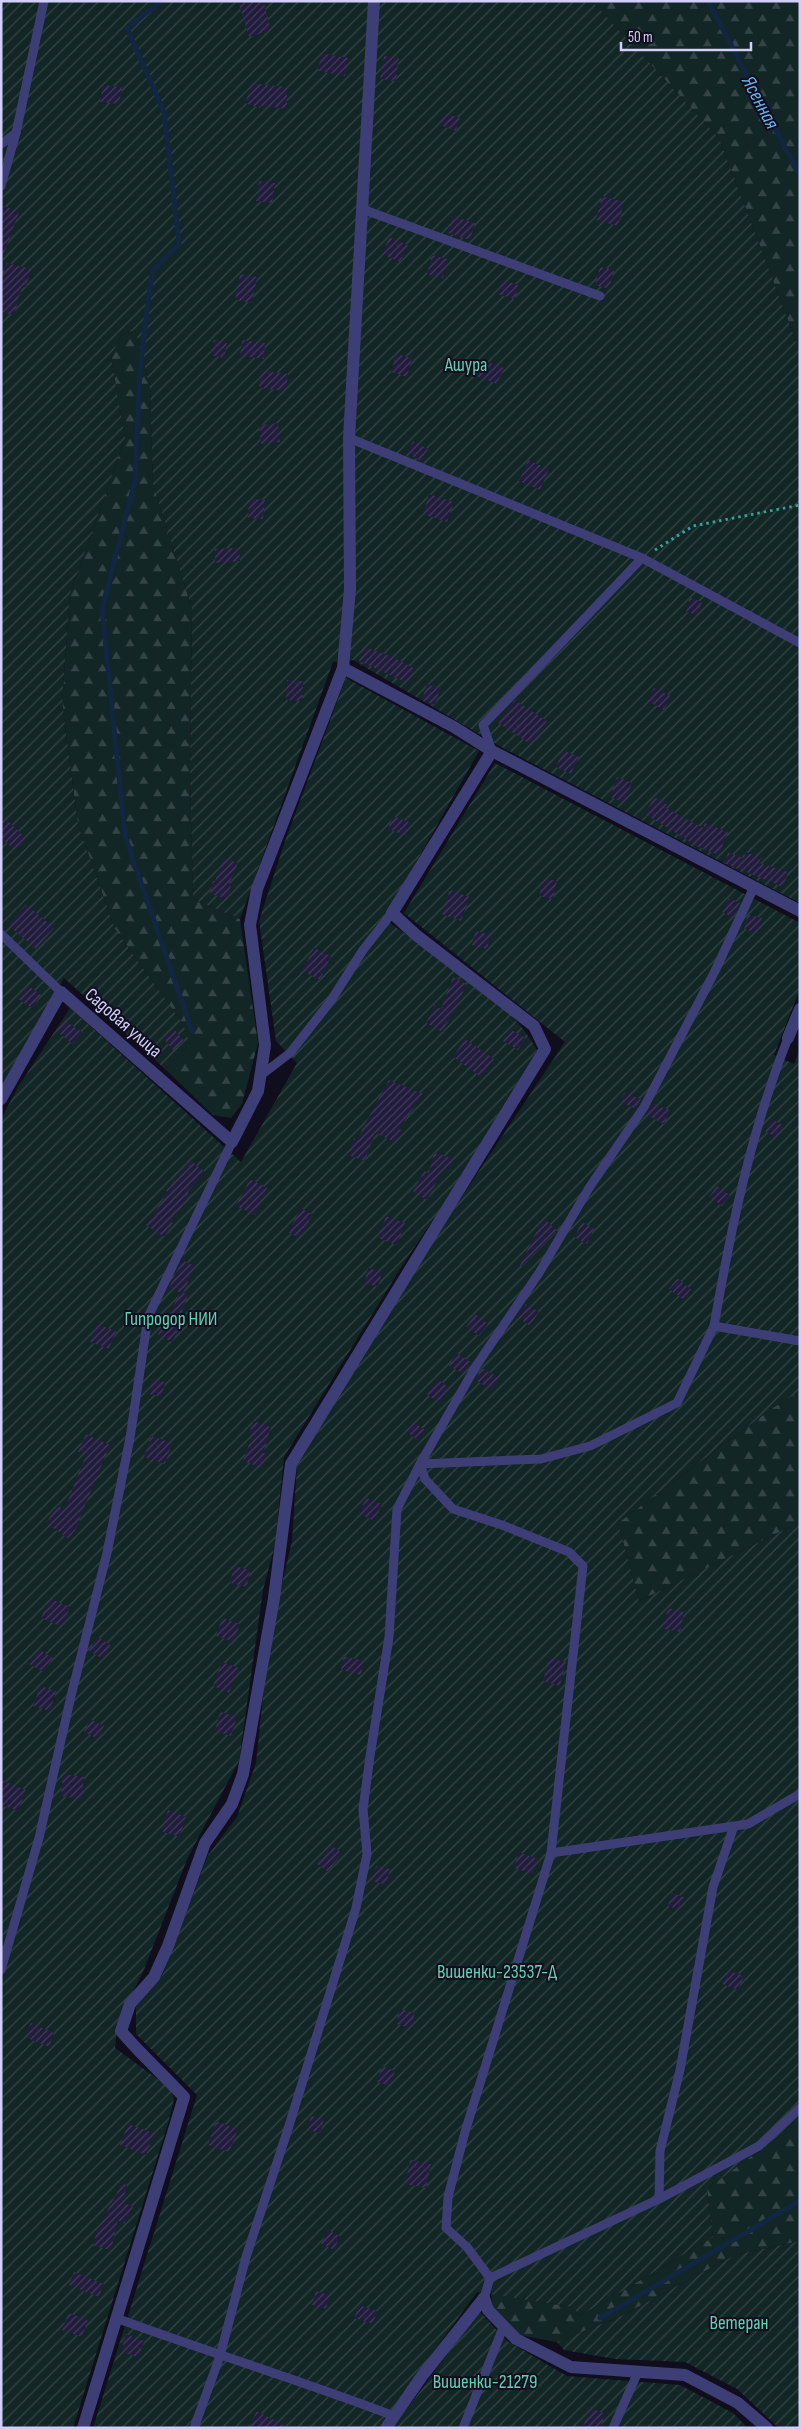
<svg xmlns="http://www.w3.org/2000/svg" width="801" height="2429" viewBox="0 0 801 2429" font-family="'Sofia Sans Condensed',sans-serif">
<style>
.forest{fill:url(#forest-firs)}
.garden{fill:url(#garden-furrows)}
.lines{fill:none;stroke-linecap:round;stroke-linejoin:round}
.stream{stroke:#132641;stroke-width:5}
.building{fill:url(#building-hatch)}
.path{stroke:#3aa399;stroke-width:3;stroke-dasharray:2.5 4;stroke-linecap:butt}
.lane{stroke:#3e3e77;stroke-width:9}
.street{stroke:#3e3e77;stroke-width:12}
.labels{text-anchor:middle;stroke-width:4;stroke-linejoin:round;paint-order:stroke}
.park-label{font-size:19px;fill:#64d1b2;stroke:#100e1d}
.street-label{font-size:19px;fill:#d2cffa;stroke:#100e1d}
.water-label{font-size:20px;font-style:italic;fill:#68b4ef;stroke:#100e1d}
</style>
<defs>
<pattern id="forest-firs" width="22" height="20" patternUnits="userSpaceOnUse" patternTransform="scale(1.25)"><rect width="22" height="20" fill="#122625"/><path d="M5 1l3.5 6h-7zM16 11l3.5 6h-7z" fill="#344446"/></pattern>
<pattern id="garden-furrows" width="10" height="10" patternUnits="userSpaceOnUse" patternTransform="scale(1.25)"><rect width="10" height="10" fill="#122625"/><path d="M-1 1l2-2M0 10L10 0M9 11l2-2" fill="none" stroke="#344446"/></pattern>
<pattern id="building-hatch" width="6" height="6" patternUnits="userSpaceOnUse" patternTransform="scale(1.25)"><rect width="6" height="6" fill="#211c3c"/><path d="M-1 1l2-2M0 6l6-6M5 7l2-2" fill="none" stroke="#403c59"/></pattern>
</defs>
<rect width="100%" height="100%" fill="#100e1d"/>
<g class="forest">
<path d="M592,1H800V352L719,138Z"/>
<path d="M135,330L150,387L153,484L192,609L190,770L193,899L240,919L258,1043L242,1104L231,1118L213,1115L165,1069L190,1044L183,1024L115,929L78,825L62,702L70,594L125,438L111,357L121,335Z"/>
<path d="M800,1391V1522L639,1601L618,1523L771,1409Z"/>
<path d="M800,2117V2241L735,2255L621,2316L557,2342L519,2335L493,2307L491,2294L572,2307L580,2316L713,2237L707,2189L780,2135Z"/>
</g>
<g class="garden">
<path d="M1,1H592L719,138L800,352V903L503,748L353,660L333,662L240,919L193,899L190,770L192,609L153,484L150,387L135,330L121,335L111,357L125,438L70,594L62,702L78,825L115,929L183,1024L190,1044L165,1069L64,978L1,1089Z"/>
<path d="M346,678L479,751L384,919C433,954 509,998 537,1050L440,1210L407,1258L284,1457L275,1545L263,1590L239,1761L188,1857L143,1972L118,2021L115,2048L170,2088L174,2099L169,2120L73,2428H1V1119L18,1087L70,1008L241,1162L297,1063L276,1041L259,921L285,841Z"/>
<path d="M495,763L800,923V989L774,1055L794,1064L800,1049V1391L771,1409L618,1523L639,1601L800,1522V2117L780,2135L707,2189L713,2237L580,2316L572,2307L477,2292L378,2428H93L197,2095L136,2034V2007L162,1976L208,1855L237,1817L256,1763L269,1639L292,1541L297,1466L451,1213L565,1042L404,913Z"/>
<path d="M800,2241V2428H779L737,2389L685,2362L615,2359L564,2350L557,2342L621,2316L735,2255Z"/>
<path d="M479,2311L507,2341L567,2376L680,2385L733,2413L748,2428H393Z"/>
</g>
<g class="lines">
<g class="stream">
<path d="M161,1L127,28L164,112L179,244L152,271L140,369L135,481L102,609L125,836L192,1031"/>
<path d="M708,1L800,176"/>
<path d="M600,2318L800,2201"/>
</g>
</g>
<g class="building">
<path d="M238,1L264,3L271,30L249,37Z"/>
<path d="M321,53L348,58L345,76L318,71Z"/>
<path d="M384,56L399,58L396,81L380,79Z"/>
<path d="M252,83L287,87V109L261,106L260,108L245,103Z"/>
<path d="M103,85L122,87L119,104L100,102Z"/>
<path d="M444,113L460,118L456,131L440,125Z"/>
<path d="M259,181L275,183L272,203L256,201Z"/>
<path d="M602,196L624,202L618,226L596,220Z"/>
<path d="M4,206L19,212L3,256L1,255V214Z"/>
<path d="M452,216L475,223L470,240L447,233Z"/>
<path d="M389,237L408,245L400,262L382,254Z"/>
<path d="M432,255L448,259L443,278L427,274Z"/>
<path d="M7,263L31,269L26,287L22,286L14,315L1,312V279Z"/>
<path d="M600,267L614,270L609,289L595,285Z"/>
<path d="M240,274L257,277L252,303L235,300Z"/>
<path d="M502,280L519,285L515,299L497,294Z"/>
<path d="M214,340L227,343L224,358L211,355Z"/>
<path d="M242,340L265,343L264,359L240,356Z"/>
<path d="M396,354L412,358L407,377L391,372Z"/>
<path d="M483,360L504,368L497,384L476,376Z"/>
<path d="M261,370L288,374L286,391L259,388Z"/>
<path d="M278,423L280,442L261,444L259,425Z"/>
<path d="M413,441L428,449L421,461L406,453Z"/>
<path d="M528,460L549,469L540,490L519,481Z"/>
<path d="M429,494L454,502L447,522L423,514Z"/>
<path d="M249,499L265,500L263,519L248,518Z"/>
<path d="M239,548L240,561L215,563V549Z"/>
<path d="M690,598L702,602L698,615L686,612Z"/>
<path d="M365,647L393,657L415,669L407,683L359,661Z"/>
<path d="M287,680L303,681L302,701L286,700Z"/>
<path d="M427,684L440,689L435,705L422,700Z"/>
<path d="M654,688L671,696L664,710L647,701Z"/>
<path d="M515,700L547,721L532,745L498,723Z"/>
<path d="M563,750L579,757L571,774L556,767Z"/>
<path d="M617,777L632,783L625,803L610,797Z"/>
<path d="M654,797L668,805L666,808L703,828L705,823L728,832L719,855L700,848L645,814Z"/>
<path d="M393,816L411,823L406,836L388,829Z"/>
<path d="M8,821L26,838L15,850L1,838V827Z"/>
<path d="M746,852L761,858L759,863L788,872L783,887L724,863L728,853L744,858Z"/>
<path d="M224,858L238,863L229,884L231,885L228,899L210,894L213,881H215Z"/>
<path d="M543,878L557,881L553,899L539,896Z"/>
<path d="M450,890L470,897L461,921L441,914Z"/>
<path d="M729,898L740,903L733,918L722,912Z"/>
<path d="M26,904L54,928L36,949L8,925Z"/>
<path d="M748,915L762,918L758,933L744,929Z"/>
<path d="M475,931L491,934L487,949L472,945Z"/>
<path d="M314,948L331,956L320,980L302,971Z"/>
<path d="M453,977L466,984L460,1000L442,1032L426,1023L435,1005L441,1009Z"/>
<path d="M27,985L41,995L32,1008L18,999Z"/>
<path d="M64,1020L82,1032L73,1044L56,1031Z"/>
<path d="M174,1029L184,1041L173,1050L163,1038Z"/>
<path d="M510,1029L525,1038L518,1050L503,1041Z"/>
<path d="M465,1039L494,1059L481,1077L453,1057Z"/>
<path d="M389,1080L423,1094L399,1129L402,1130L397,1143L375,1133L365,1161L348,1155L354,1138L357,1139Z"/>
<path d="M624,1093L641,1099L635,1109L620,1101Z"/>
<path d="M653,1104L670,1110L664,1124L646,1115Z"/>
<path d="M772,1119L784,1126L777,1138L765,1131Z"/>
<path d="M434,1153L453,1158L449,1171L443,1169L427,1200L413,1192L424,1171L429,1173Z"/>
<path d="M190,1160L205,1172L188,1192L191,1195L169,1221L173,1223L164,1237L146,1225L168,1192L166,1191Z"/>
<path d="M250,1179L267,1188L255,1215L236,1206Z"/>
<path d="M717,1186L730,1195L722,1206L709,1197Z"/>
<path d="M301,1208L313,1215L299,1238L288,1232Z"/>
<path d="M386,1216L405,1223L397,1245L378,1238Z"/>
<path d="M545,1219L557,1231L522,1266L520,1265L539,1226Z"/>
<path d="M582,1222L594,1229L587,1244L574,1237Z"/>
<path d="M182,1260L195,1266L183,1293L188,1295L176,1328L179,1330L172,1342L158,1335L180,1293L169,1287Z"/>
<path d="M368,1268L382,1272L378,1287L364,1283Z"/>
<path d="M677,1278L691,1289L684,1300L669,1289Z"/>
<path d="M526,1304L539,1312L530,1326L518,1317Z"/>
<path d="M475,1314L488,1324L479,1336L466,1327Z"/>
<path d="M96,1324L116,1331L109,1349L90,1342Z"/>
<path d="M456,1353L471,1362L464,1374L449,1366Z"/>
<path d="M482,1368L499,1378L492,1390L475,1380Z"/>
<path d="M152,1379L165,1382L162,1397L149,1394Z"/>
<path d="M437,1379L449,1387L440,1403L427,1395Z"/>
<path d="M253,1421L271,1427L263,1453L267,1454L262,1468L243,1461L252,1436L249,1435Z"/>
<path d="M412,1421L425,1430L418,1440L405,1431Z"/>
<path d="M86,1434L110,1445L79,1520L81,1521L69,1539L46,1523L58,1505L64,1510L86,1455L78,1452Z"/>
<path d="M151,1436L172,1443L165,1464L144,1457Z"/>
<path d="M366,1498L382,1504L375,1521L359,1514Z"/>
<path d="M234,1566L250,1570L247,1587L230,1583Z"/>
<path d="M49,1598L70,1607L62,1627L41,1618Z"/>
<path d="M668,1608L684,1612L680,1632L663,1629Z"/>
<path d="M222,1618L240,1624L234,1642L216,1636Z"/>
<path d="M97,1637L111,1645L103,1659L89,1651Z"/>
<path d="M38,1649L53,1658L44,1672L29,1664Z"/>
<path d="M344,1656L364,1661L361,1675L341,1670Z"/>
<path d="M549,1658L566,1662L560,1686L543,1681Z"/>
<path d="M222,1662L239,1668L229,1693L213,1686Z"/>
<path d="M40,1686L56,1691L50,1711L33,1706Z"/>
<path d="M220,1712L237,1716L231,1736L215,1731Z"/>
<path d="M90,1719L104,1726L98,1739L84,1732Z"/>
<path d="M63,1774L84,1777L82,1799L61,1796Z"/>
<path d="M1,1780L26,1790L18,1811L1,1805Z"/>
<path d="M168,1810L186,1817L179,1837L161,1831Z"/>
<path d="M331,1845L342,1853L328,1872L317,1864Z"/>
<path d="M519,1852L538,1859L533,1874L514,1868Z"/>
<path d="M376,1866L390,1869L386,1885L372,1881Z"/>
<path d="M672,1893L684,1897L680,1910L668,1906Z"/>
<path d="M728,1970L744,1976L738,1990L722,1984Z"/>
<path d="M400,2009L415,2013L411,2028L396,2024Z"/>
<path d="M31,2023L54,2033L49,2047L25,2037Z"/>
<path d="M382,2066L395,2071L390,2086L377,2082Z"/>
<path d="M311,2116L324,2119L320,2133L307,2130Z"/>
<path d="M216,2121L238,2129L229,2152L208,2145Z"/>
<path d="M128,2124L154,2133L146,2155L120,2145Z"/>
<path d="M410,2160L431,2164L426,2188L405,2184Z"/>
<path d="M122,2183L127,2185L123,2202L133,2207L124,2224L118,2220L111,2250L93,2246L97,2230Z"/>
<path d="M328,2230L340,2236L334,2250L321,2244Z"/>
<path d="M74,2272L104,2284L99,2297L69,2285Z"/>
<path d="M316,2291L330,2295L326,2309L312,2305Z"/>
<path d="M359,2305L377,2311L373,2324L354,2318Z"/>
<path d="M68,2313L88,2320L82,2337L62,2330Z"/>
<path d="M126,2334L144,2341L139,2357L121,2352Z"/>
<path d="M591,2408L605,2414L600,2428H582Z"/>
<path d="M257,2411L289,2428H248Z"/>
</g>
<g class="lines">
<path class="path" d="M655,550L693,526L800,505"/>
<g class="lane">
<path d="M1,144L16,133"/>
<path d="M1,186L16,133L44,1"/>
<path d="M362,209L600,296"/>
<path d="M349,438L642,558L800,643"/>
<path d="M492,751L483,725L642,558"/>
<path d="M1,934L61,992"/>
<path d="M260,1076L290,1053L330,1002L363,950L392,913"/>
<path d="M714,1326C731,1228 751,1131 788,1038"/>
<path d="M551,1853L748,1824L800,1794"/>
<path d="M1,1970L39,1838L71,1696L107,1553L130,1438L148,1317L232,1142"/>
<path d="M659,2199L660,2151L680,2070L713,1887L734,1826"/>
<path d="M490,2278L467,2247L446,2228L448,2197L465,2132L551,1853L583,1566L569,1552L502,1525L453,1509L425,1479L420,1464L476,1366L539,1273L589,1188L644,1107L715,971L754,887"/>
<path d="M484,2298L490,2278L659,2199L759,2146L800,2108"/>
<path d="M116,2318C208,2352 302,2381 394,2416"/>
<path d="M194,2428L220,2356L246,2257L288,2129L356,1908L367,1854L363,1809L370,1756L389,1637L397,1509L420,1464L541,1459L590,1446L677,1403L714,1326L800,1341"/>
<path d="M463,2428L503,2328"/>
<path d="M613,2428L638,2372"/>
</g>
<g class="street">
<path d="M343,668L454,727L492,751L800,911"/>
<path d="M788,1038L800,1009"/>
<path d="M1,1099L61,992L232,1142L258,1091L265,1045L250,925L257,889L343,668L350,589L349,438L374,1"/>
<path d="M484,2298L488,2310L516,2339L571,2367L685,2375L738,2403L767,2428"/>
<path d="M83,2428L184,2097C163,2074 141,2055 121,2031L130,2004L154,1977L168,1946L205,1843L232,1804L243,1774L274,1598L291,1464L545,1049L534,1026L416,935L392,913L492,751"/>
<path d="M386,2428L422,2376L484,2298"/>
</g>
</g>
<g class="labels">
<g class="park-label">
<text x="466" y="371">Ашура</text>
<text x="171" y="1325">Гипродор НИИ</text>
<text x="497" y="1978">Вишенки-23537-Д</text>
<text x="739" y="2329">Ветеран</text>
<text x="485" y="2388">Вишенки-21279</text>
</g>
<g class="street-label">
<text transform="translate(124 1022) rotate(41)" y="7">Садовая улица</text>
</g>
<g class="water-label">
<text transform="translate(761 102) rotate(62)" y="7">Ясенная</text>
</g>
</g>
<rect width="801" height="2429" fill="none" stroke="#d2cffa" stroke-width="5"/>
<path d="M621 42v8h130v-8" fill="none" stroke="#d2cffa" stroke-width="2.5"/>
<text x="628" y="42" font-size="15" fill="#d2cffa" stroke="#100e1d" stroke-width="4" paint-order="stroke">50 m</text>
</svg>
